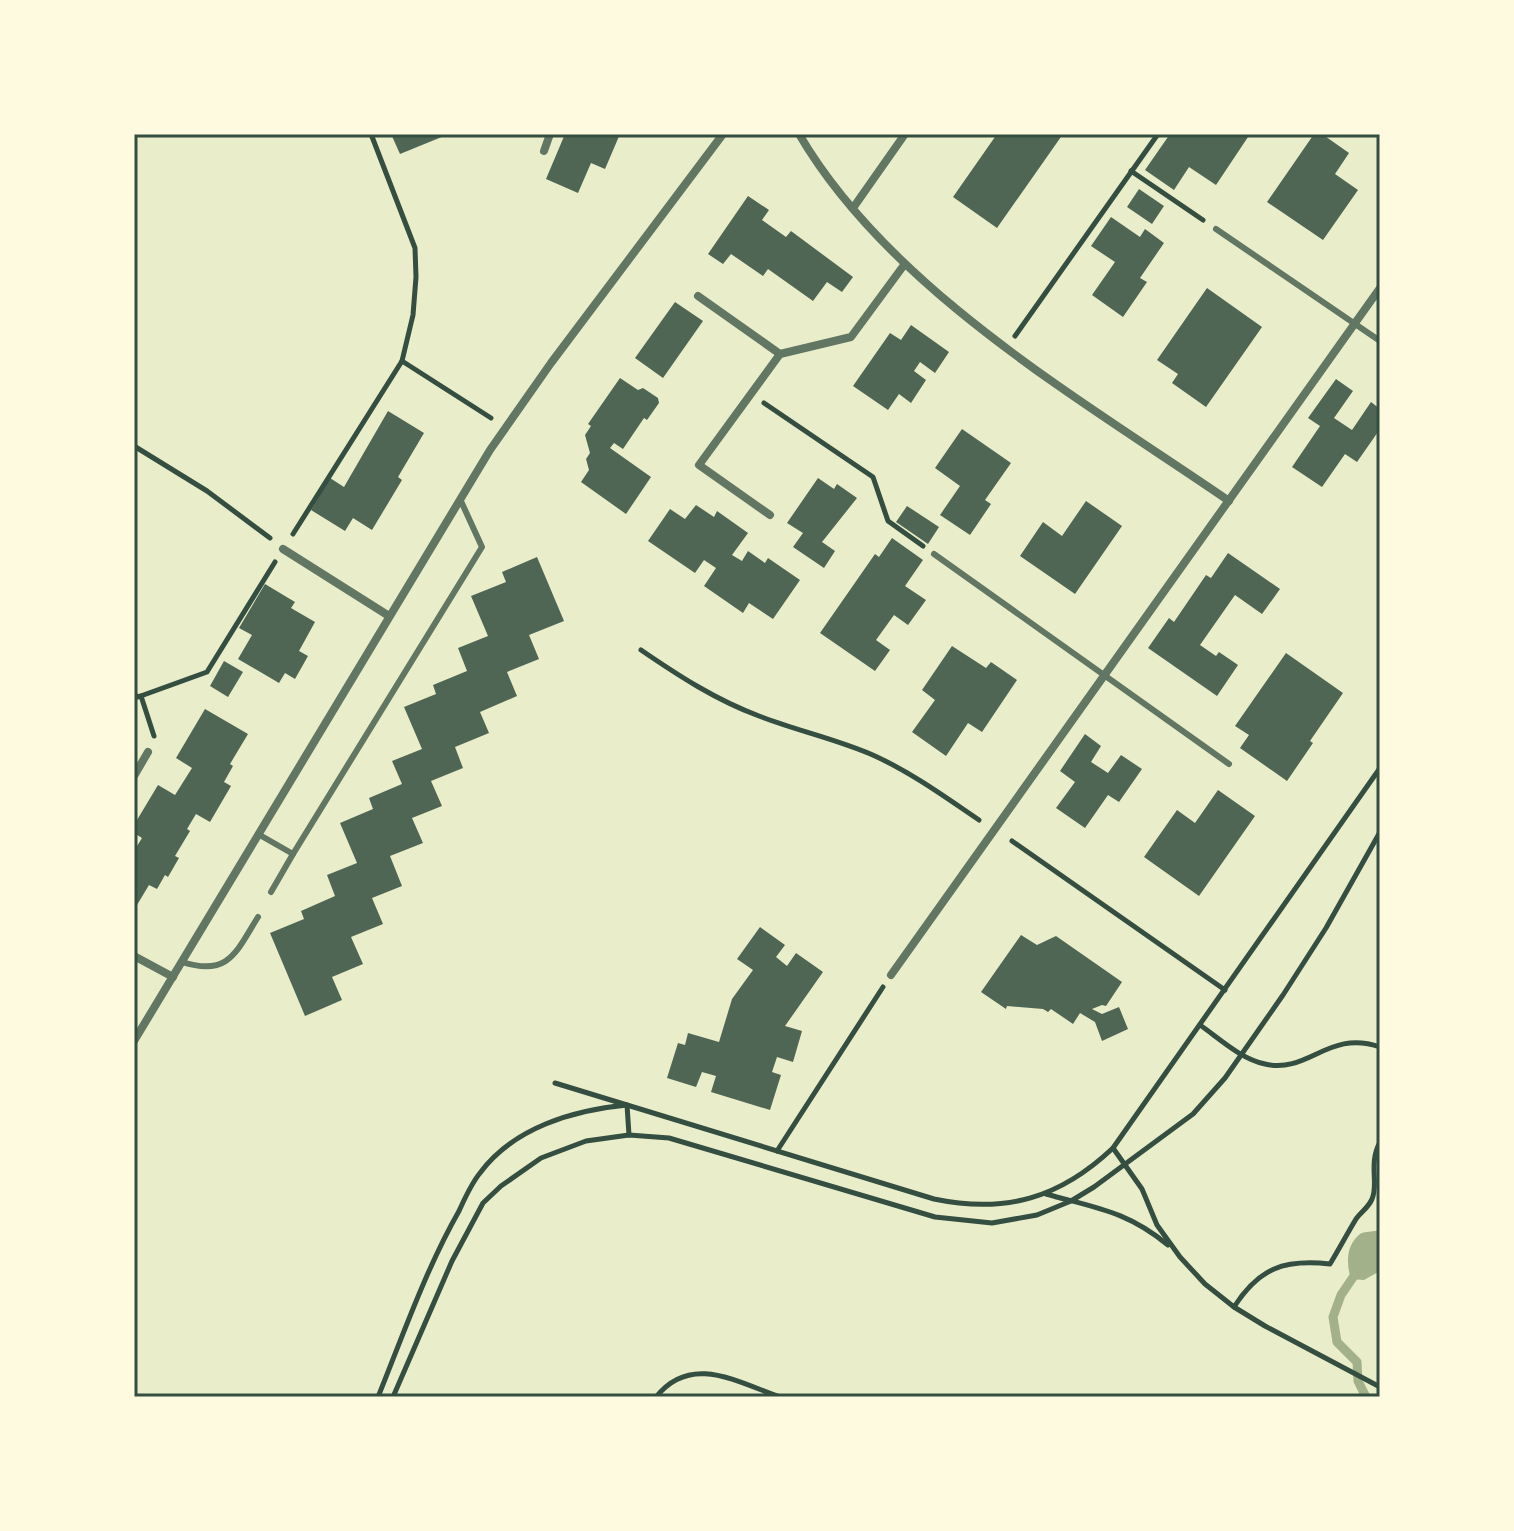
<svg xmlns="http://www.w3.org/2000/svg" width="1514" height="1531" viewBox="0 0 1514 1531" font-family="'Roboto Serif',serif">
<style>
.water{fill:#a3b18a}
.lines{fill:none;stroke-linecap:round;stroke-linejoin:round}
.stream{stroke:#a3b18a;stroke-width:9}
.building{fill:#4f6655}
.path{stroke:#344e41;stroke-width:5}
.service{stroke:#617663;stroke-width:6}
.minor{stroke:#617663;stroke-width:8}
.neatline{fill:none;stroke:#344e41;stroke-width:3}
</style>
<rect width="100%" height="100%" fill="#e9edc9"/>
<path class="water" d="M1380,1230V1271L1364,1280L1351,1279C1346,1264 1346,1245 1360,1234C1364,1231 1374,1232 1380,1230Z"/>
<g class="lines">
<path class="stream" d="M1358,1270L1341,1295L1333,1317L1337,1342L1357,1362L1358,1381L1366,1397"/>
</g>
<g class="building">
<path d="M391,134H449L400,154Z"/>
<path d="M565,134H620L605,169L591,163L578,193L546,179Z"/>
<path d="M997,134H1063L997,228L953,197Z"/>
<path d="M1170,134H1250L1216,185L1189,167L1174,190L1145,170Z"/>
<path d="M1314,134H1322L1349,153L1335,174L1358,190L1323,240L1267,202Z"/>
<path d="M1139,189L1164,206L1152,224L1127,207Z"/>
<path d="M748,196L769,210L762,220L786,237L791,231L853,277L842,292L827,282L813,301L768,269L763,276L731,254L723,264L708,254Z"/>
<path d="M1111,217L1140,237L1145,229L1164,243L1140,278L1147,282L1123,317L1092,295L1115,262L1091,246Z"/>
<path d="M1207,288L1262,327L1206,407L1172,383L1178,374L1157,360Z"/>
<path d="M675,302L703,321L663,378L635,358Z"/>
<path d="M911,325L949,352L935,373L920,362L914,371L926,380L911,403L899,394L888,410L853,386L890,333L901,340Z"/>
<path d="M620,378L638,390L643,388L658,398L659,403L647,420L644,418L623,449L614,443L610,448L651,477L626,514L581,482L589,470L586,459L590,453L585,435L591,426L588,424Z"/>
<path d="M1336,379L1353,391L1334,418L1352,430L1371,402L1380,409V429L1357,462L1345,454L1322,487L1292,467L1320,426L1308,418Z"/>
<path d="M388,411L424,433L398,477L402,480L372,530L353,518L345,531L311,510L330,478L344,487Z"/>
<path d="M962,429L1011,463L985,500L991,504L970,535L940,515L960,486L935,468Z"/>
<path d="M818,478L834,489L837,484L857,498L822,542L835,551L824,568L793,547L803,533L787,523Z"/>
<path d="M1086,501L1122,526L1075,594L1020,556L1043,522L1062,536Z"/>
<path d="M696,505L714,517L717,511L748,533L732,555L742,561L748,551L765,563L768,558L800,580L773,619L749,603L743,613L704,586L716,568L704,560L695,573L648,541L670,509L685,519Z"/>
<path d="M907,506L939,527L928,544L896,522Z"/>
<path d="M892,538L923,560L905,586L926,600L908,625L894,615L876,640L890,650L875,671L820,633L875,554L879,557Z"/>
<path d="M1228,553L1280,589L1262,614L1235,595L1200,645L1216,656L1219,652L1238,665L1217,696L1148,648L1169,618L1174,622L1206,575L1211,578Z"/>
<path d="M537,557L564,621L529,635L539,659L507,672L517,696L480,712L489,733L455,747L463,768L431,781L442,806L412,818L423,843L390,856L402,886L372,898L383,924L351,937L363,964L332,977L342,1000L305,1016L270,933L304,919L301,911L335,896L327,875L357,863L340,823L373,809L369,798L402,784L392,761L422,749L404,707L436,694L433,685L467,671L458,648L488,636L471,596L506,582L502,572Z"/>
<path d="M265,584L295,602L291,608L315,622L299,651L308,656L295,679L285,673L279,683L238,659L252,635L239,628Z"/>
<path d="M952,646L986,668L991,662L1017,680L982,732L968,723L946,756L912,732L935,700L922,690Z"/>
<path d="M1286,653L1343,693L1310,741L1313,743L1287,781L1240,748L1249,735L1235,726Z"/>
<path d="M224,661L243,672L228,697L210,686Z"/>
<path d="M205,709L248,734L230,764L233,766L224,782L231,786L210,822L196,814L187,829L190,831L175,856L179,858L168,877L165,875L157,889L149,885L134,910V851L142,838L134,833V825L158,785L175,795L192,768L176,758Z"/>
<path d="M1085,734L1101,746L1091,762L1108,773L1121,755L1142,769L1119,802L1108,795L1085,828L1056,808L1075,782L1060,771Z"/>
<path d="M1218,790L1255,816L1199,896L1144,857L1177,810L1195,823Z"/>
<path d="M760,927L785,945L776,957L787,966L796,953L823,972L785,1026L802,1031L793,1062L777,1057L772,1072L781,1075L770,1110L711,1092L716,1076L702,1072L696,1087L667,1078L678,1043L685,1045L688,1033L719,1042L732,999L753,970L737,959Z"/>
<path d="M1021,935L1037,945L1056,936L1122,982L1106,1006L1102,1005L1092,1009L1102,1014L1119,1007L1128,1029L1102,1041L1095,1022L1080,1013L1073,1024L1051,1009L1048,1012L1043,1009L1007,1006L1006,1009L981,992Z"/>
</g>
<g class="lines">
<g class="path">
<path d="M371,134L415,248L416,277L413,315L402,361"/>
<path d="M1131,171L1203,220"/>
<path d="M1015,336L1158,134"/>
<path d="M764,403L873,477L888,521L923,546"/>
<path d="M134,446L207,491L270,538"/>
<path d="M293,534L402,361L491,418"/>
<path d="M641,650C679,676 716,700 759,716C797,731 837,739 875,756C912,773 945,797 979,820"/>
<path d="M134,694L138,697L207,672L275,562"/>
<path d="M141,696L154,736"/>
<path d="M1012,841L1225,990"/>
<path d="M1200,1025C1220,1039 1241,1059 1265,1064C1309,1074 1328,1029 1380,1047"/>
<path d="M555,1083L627,1105L629,1135"/>
<path d="M1113,1148L1142,1189L1157,1225L1180,1257L1205,1284L1234,1307L1265,1326L1380,1387"/>
<path d="M777,1151L883,987"/>
<path d="M1046,1194C1096,1208 1127,1211 1168,1245"/>
<path d="M1234,1307C1259,1268 1284,1259 1330,1264C1339,1249 1347,1234 1356,1219C1361,1212 1369,1207 1372,1199C1379,1184 1368,1164 1380,1142"/>
<path d="M378,1397C403,1335 426,1269 459,1211C465,1198 471,1184 480,1173C513,1128 573,1110 627,1105L934,1199C1006,1214 1060,1198 1113,1148L1380,768"/>
<path d="M393,1397L452,1261L483,1203L501,1186L541,1158L586,1141L629,1135L669,1138L935,1217L992,1223L1037,1215L1071,1201L1094,1187L1193,1114L1225,1078L1283,995L1326,928L1380,832"/>
<path d="M656,1397C691,1353 737,1382 780,1397"/>
</g>
<g class="service">
<path d="M1216,229L1380,341"/>
<path d="M934,554L1229,764"/>
<path d="M258,834L293,854L482,547L460,499"/>
<path d="M271,892L293,854"/>
<path d="M182,962C229,977 236,952 258,917"/>
</g>
<g class="minor">
<path d="M799,134C890,290 1082,400 1229,501"/>
<path d="M544,151L550,134"/>
<path d="M853,208L905,134"/>
<path d="M698,296L780,354"/>
<path d="M770,515L699,465L780,354L851,337L904,265"/>
<path d="M283,549L389,616"/>
<path d="M134,776L148,752"/>
<path d="M134,956L173,977"/>
<path d="M891,975L1380,288"/>
<path d="M134,1041L490,450L551,363L723,134"/>
</g>
</g>
<rect width="1514" height="1531" fill="none" stroke="#fefae0" stroke-width="272"/>
<rect x="136" y="136" width="1242" height="1259" class="neatline"/>
</svg>
